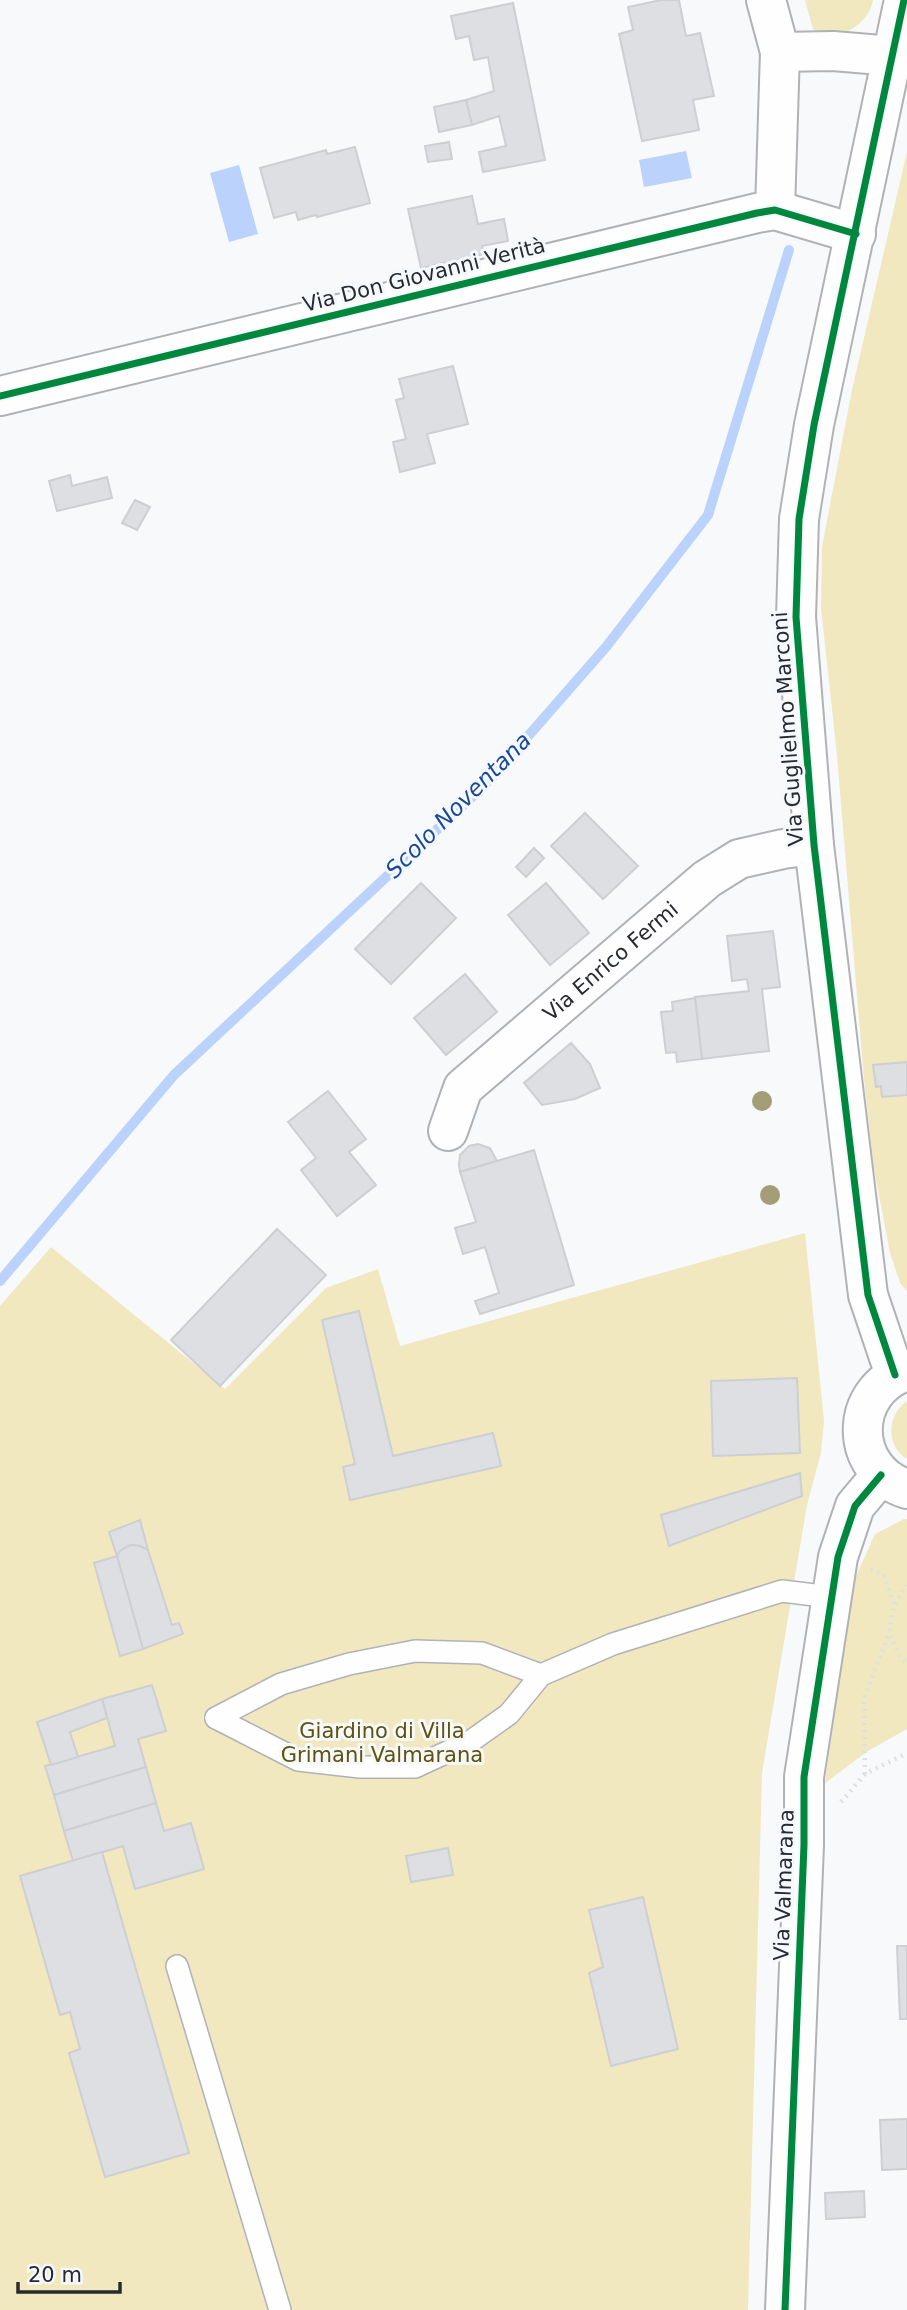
<svg xmlns="http://www.w3.org/2000/svg" width="907" height="2310" viewBox="0 0 907 2310" font-family="'DejaVu Sans',sans-serif">
<style>
.green{fill:#f1e8bf}
.water{fill:#bad2fc}
.lines{fill:none;stroke-linecap:round;stroke-linejoin:round}
.stream{stroke:#bad2fc;stroke-width:10}
.building{fill:#dddfe3;stroke:#cdcfd2;stroke-width:2}
.service-casing{stroke:#b0b2b5;stroke-width:24}
.minor-casing{stroke:#b0b2b5;stroke-width:42}
.tertiary-casing{stroke:#b0b2b5;stroke-width:42}
.path{stroke:#dfe0e1;stroke-width:4.5;stroke-dasharray:2 5;stroke-linecap:butt}
.service{stroke:#fefefe;stroke-width:21}
.minor{stroke:#fefefe;stroke-width:38}
.tertiary{stroke:#fefefe;stroke-width:38}
.cycleway-casing{stroke:#f5f8fd;stroke-width:11}
.cycleway{stroke:#00873e;stroke-width:7}
.tree{fill:#a49e76}
.labels{text-anchor:middle;stroke-width:6;stroke-linejoin:round;paint-order:stroke}
.street-label{font-size:21px;fill:#272a2f;stroke:#f5f8fd}
.park-label{font-size:21px;fill:#615309;stroke:#f5f8fd}
.water-label{font-size:23px;font-style:italic;fill:#19479a;stroke:#f5f8fd}
</style>
<rect width="100%" height="100%" fill="#f7f9fb"/>
<g class="green">
<path d="M805,0H873C870,18 850,37 830,34C824,34 818,31 813,29Z"/>
<path d="M907,152V1291L900,1283L890,1253L874,1169L864,1079L837,755L821,608L822,547L852,390Z"/>
<path d="M805,1233L824,1421L821,1453L807,1505L762,1773L748,2310H0V1306L51,1247L225,1389L326,1288L378,1269L400,1346Z"/>
<path d="M907,1401V1459C885,1445 887,1415 907,1401Z"/>
<path d="M904,1519H907V1729L868,1751L825,1783L852,1585L875,1534Z"/>
</g>
<g class="water">
<path d="M686,151L692,178L644,187L639,160Z"/>
<path d="M239,165L258,234L229,242L210,173Z"/>
</g>
<g class="lines">
<path class="stream" d="M0,1281L174,1075L488,782L606,647L708,515L789,250"/>
</g>
<g class="building">
<path d="M661,0H679L686,36L700,33L714,96L693,100L699,130L642,141L619,34L633,30L628,7Z"/>
<path d="M513,3L545,160L483,172L479,152L506,146L499,116L472,125L466,100L494,91L488,57L474,60L469,36L456,39L451,16Z"/>
<path d="M466,100L472,125L439,132L434,107Z"/>
<path d="M449,142L452,159L428,162L425,146Z"/>
<path d="M355,147L370,203L317,217L316,215L298,220L296,212L274,218L260,168L326,150L327,154Z"/>
<path d="M472,196L478,224L504,219L508,241L482,246L484,254L421,268L408,209Z"/>
<path d="M453,366L468,424L427,434L435,463L400,472L393,442L406,439L396,400L404,398L399,379Z"/>
<path d="M70,475L72,486L107,477L112,498L57,511L49,481Z"/>
<path d="M135,500L150,507L137,530L122,523Z"/>
<path d="M585,813L638,866L603,899L551,846Z"/>
<path d="M534,848L544,858L526,877L516,867Z"/>
<path d="M421,883L456,918L391,984L355,949Z"/>
<path d="M546,883L589,933L550,965L508,915Z"/>
<path d="M773,931L780,987L762,989L769,1051L702,1059L695,997L749,991L747,979L732,981L727,936Z"/>
<path d="M465,974L497,1012L446,1055L414,1018Z"/>
<path d="M695,998L702,1059L677,1062L676,1052L666,1053L661,1012L673,1011L672,1002Z"/>
<path d="M571,1043L590,1064L600,1088L575,1099L542,1105L524,1083Z"/>
<path d="M907,1062V1095L882,1097L881,1086L876,1087L873,1065Z"/>
<path d="M328,1091L366,1139L349,1152L376,1185L337,1216L301,1170L316,1158L288,1122Z"/>
<path d="M478,1144L490,1148L497,1161L460,1172L459,1165L460,1155L469,1146Z"/>
<path d="M534,1150L574,1285L480,1314L475,1301L499,1293L485,1247L463,1254L455,1228L476,1222L460,1172Z"/>
<path d="M277,1229L326,1275L220,1386L171,1340Z"/>
<path d="M359,1311L393,1456L493,1433L501,1466L350,1500L343,1467L355,1464L322,1320Z"/>
<path d="M797,1378L800,1453L713,1456L711,1381Z"/>
<path d="M800,1473L802,1496L669,1546L661,1515Z"/>
<path d="M140,1520L148,1550L140,1546L131,1545L121,1550L117,1556L109,1532Z"/>
<path d="M131,1545L140,1546L148,1550L172,1625L179,1623L183,1634L143,1649L117,1556L121,1550Z"/>
<path d="M117,1556L143,1649L120,1656L94,1563Z"/>
<path d="M152,1685L166,1731L138,1739L146,1767L54,1795L45,1766L115,1746L102,1699Z"/>
<path d="M102,1699L107,1718L70,1732L78,1757L51,1765L37,1722Z"/>
<path d="M146,1767L156,1803L64,1831L54,1795Z"/>
<path d="M156,1803L164,1831L191,1823L204,1869L135,1889L123,1846L73,1861L64,1831Z"/>
<path d="M448,1848L453,1875L411,1882L406,1856Z"/>
<path d="M102,1852L189,2153L105,2177L69,2053L80,2049L70,2012L60,2015L20,1876Z"/>
<path d="M643,1897L678,2049L611,2066L589,1973L603,1967L589,1910Z"/>
<path d="M897,1946H907V2019H900Z"/>
<path d="M907,2119V2169L882,2170L880,2120Z"/>
<path d="M864,2191L865,2217L826,2219L825,2193Z"/>
</g>
<g class="lines">
<defs>
<g id="service">
<path d="M216,1718L298,1760L360,1767H415L471,1741L509,1714L541,1675L613,1644L782,1591L831,1597"/>
<path d="M216,1718L281,1684L349,1664L415,1651L482,1653L541,1675"/>
<path d="M177,1966L280,2310"/>
</g>
<g id="minor">
<path d="M766,0L780,52L775,210"/>
<path d="M780,52L833,51L893,56"/>
<path d="M0,396L757,213L775,210L856,234"/>
<path id="s1" d="M448,1131L463,1088L707,879L739,859L783,849L814,845"/>
</g>
<g id="tertiary">
<path d="M907,1371C848,1390 848,1470 907,1489"/>
<path d="M895,1375L868,1295L814,845L796,617L799,519L814,425L904,0"/>
<path d="M785,2310L804,1845V1777L838,1557L855,1506L881,1475"/>
</g>
</defs>
<use href="#service" class="service-casing"/>
<use href="#minor" class="minor-casing"/>
<use href="#tertiary" class="tertiary-casing"/>
<g class="path">
<path d="M871,1569L884,1576L894,1605L889,1634L902,1659L907,1663"/>
<path d="M895,1604L907,1585"/>
<path d="M865,1774L864,1698L889,1634"/>
<path d="M841,1802L865,1774L907,1753"/>
</g>
<use href="#service" class="service"/>
<use href="#minor" class="minor"/>
<use href="#tertiary" class="tertiary"/>
<defs>
<g id="cycleway">
<path d="M0,396L757,213L775,210L856,234"/>
<path d="M895,1375L868,1295L814,845L796,617L799,519L814,425L904,0"/>
<path d="M785,2310L804,1845V1777L838,1557L855,1506L881,1475"/>
</g>
</defs>
<use href="#cycleway" class="cycleway-casing"/>
<use href="#cycleway" class="cycleway"/>
</g>
<g class="tree">
<circle cx="762" cy="1101" r="10"/>
<circle cx="770" cy="1195" r="10"/>
</g>
<g class="labels">
<g class="street-label">
<text transform="translate(424 275) rotate(-14)" y="7">Via Don Giovanni Verità</text>
<text transform="translate(788 729) rotate(-94)" y="7">Via Guglielmo Marconi</text>
<text dy="7" stroke="none"><textPath href="#s1" startOffset="240">Via Enrico Fermi</textPath></text>
<text transform="translate(784 1885) rotate(-88)" y="7">Via Valmarana</text>
</g>
<g class="park-label">
<text x="382" y="1738">Giardino di Villa<tspan x="382" dy="24">Grimani Valmarana</tspan></text>
</g>
<g class="water-label">
<text transform="translate(458 805) rotate(-45)" y="8">Scolo Noventana</text>
</g>
</g>
<path d="M18 2282v10h102v-10" fill="none" stroke="#272a2f" stroke-width="3.5"/>
<text x="28" y="2282" font-size="21" fill="#272a2f" stroke="#f5f8fd" stroke-width="5" paint-order="stroke">20 m</text>
</svg>
